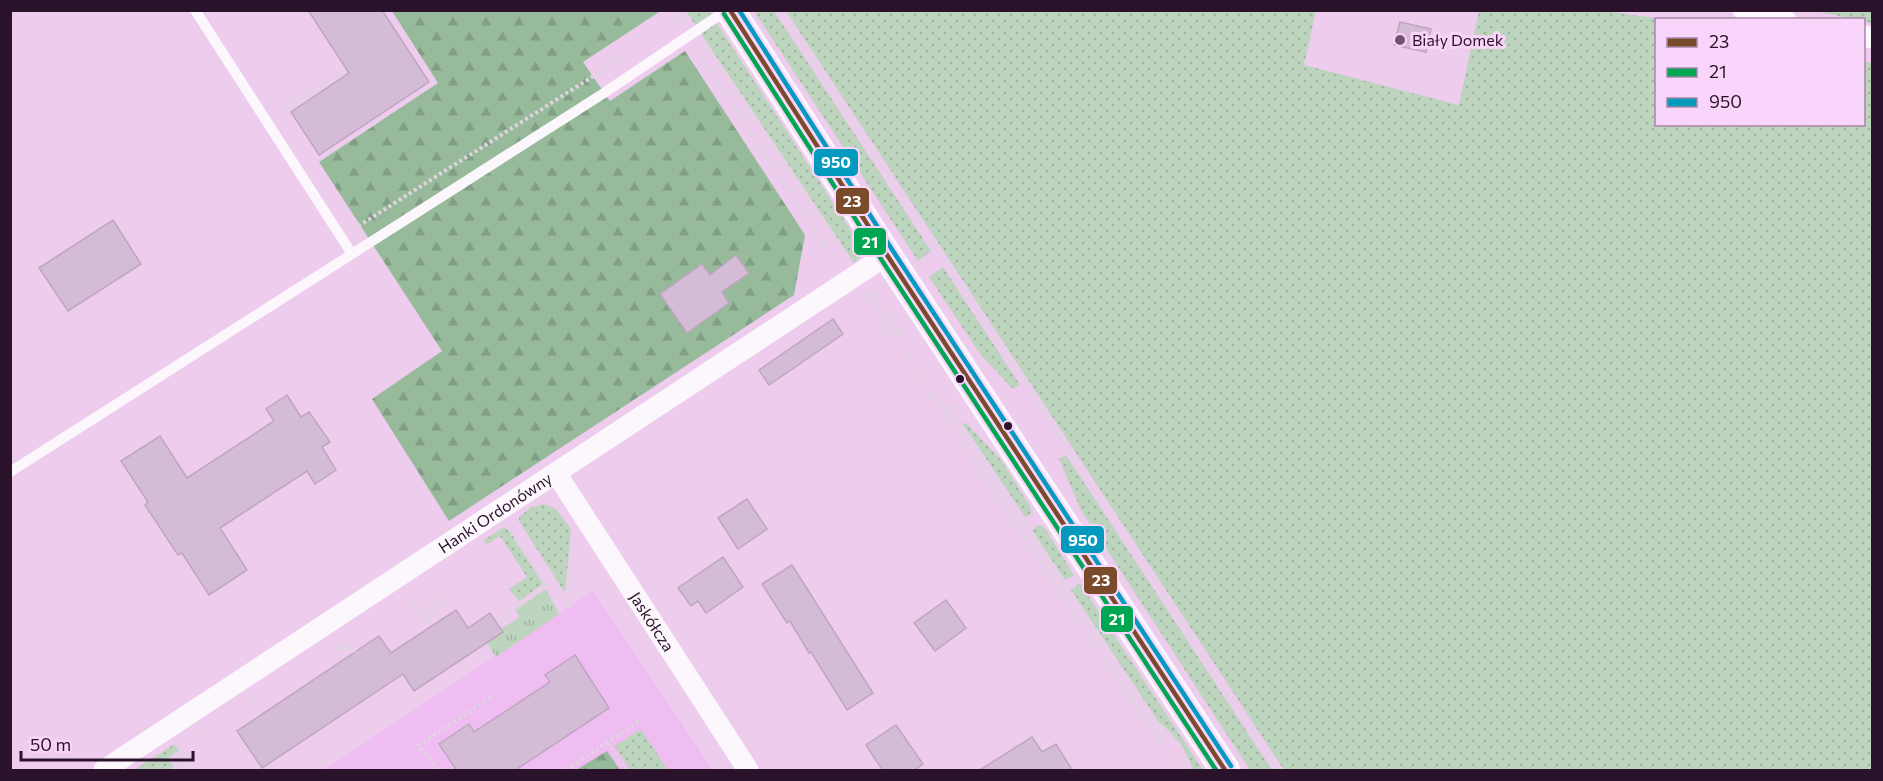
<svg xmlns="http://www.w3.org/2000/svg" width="1883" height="781" viewBox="0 0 1883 781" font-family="Commissioner,sans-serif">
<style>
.built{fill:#f0bdf2}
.grass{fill:url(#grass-dots)}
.forest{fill:url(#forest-firs)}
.park{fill:url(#park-tufts)}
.building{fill:#d5bcd6;stroke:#bfa5c0;stroke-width:1.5}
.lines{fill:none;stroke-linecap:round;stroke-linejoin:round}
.path{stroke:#dfd4e0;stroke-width:4;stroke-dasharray:3 3;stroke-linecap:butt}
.lane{stroke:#fcf7fc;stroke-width:10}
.street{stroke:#fcf7fc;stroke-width:21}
.secondary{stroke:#fcf7fc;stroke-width:30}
.bus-1-casing{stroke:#f9d4fb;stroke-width:9}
.bus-2-casing{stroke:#f9d4fb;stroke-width:9}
.bus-3-casing{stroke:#f9d4fb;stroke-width:9}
.bus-1{stroke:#7a4b2a;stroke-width:4.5}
.bus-2{stroke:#00a651;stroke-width:4.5}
.bus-3{stroke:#049abe;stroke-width:4.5}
.poi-dot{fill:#6e536f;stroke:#f9d4fb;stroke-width:2}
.bus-dot{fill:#29122a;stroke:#f9d4fb;stroke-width:2}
.labels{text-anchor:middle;stroke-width:6;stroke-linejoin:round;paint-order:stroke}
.poi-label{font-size:16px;fill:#29122a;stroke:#f9d4fb;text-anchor:start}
.street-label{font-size:16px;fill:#29122a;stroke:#f9d4fb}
.line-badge{stroke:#f9d4fb;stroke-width:2}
.badge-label{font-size:16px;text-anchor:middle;font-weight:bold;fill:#fff}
</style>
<defs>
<pattern id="grass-dots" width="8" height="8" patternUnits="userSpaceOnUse" patternTransform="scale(1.5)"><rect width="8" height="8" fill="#bdd4be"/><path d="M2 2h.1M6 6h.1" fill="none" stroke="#a2b5a3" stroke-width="1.8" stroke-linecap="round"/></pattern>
<pattern id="forest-firs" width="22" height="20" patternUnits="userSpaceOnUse" patternTransform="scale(1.5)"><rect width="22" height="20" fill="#96ba9a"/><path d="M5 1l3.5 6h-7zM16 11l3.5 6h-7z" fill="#819f85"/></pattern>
<pattern id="park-tufts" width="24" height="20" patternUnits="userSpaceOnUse" patternTransform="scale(1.5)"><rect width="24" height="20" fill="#bdd4be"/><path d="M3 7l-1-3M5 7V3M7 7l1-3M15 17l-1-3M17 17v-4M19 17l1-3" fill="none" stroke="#a2b5a3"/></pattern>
</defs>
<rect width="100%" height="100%" fill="#edccee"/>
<path class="built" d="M593,591L713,770H324Z"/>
<g class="grass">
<path d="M686,11H709L861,246C863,254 860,258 854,263Z"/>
<path d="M754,11H774L931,251L918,261Z"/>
<path d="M786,11H1316L1304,65L1459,105L1479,11H1604L1662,19L1656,20V124H1864V61L1872,63V770H1284Z"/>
<path d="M1815,11H1872V24L1864,21V20L1855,19Z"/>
<path d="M943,267L1020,385L1013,389L980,354L929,277Z"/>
<path d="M966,423L1002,461L1031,508V514L1025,517L963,424Z"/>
<path d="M1066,455L1272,770H1250L1081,510L1059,459Z"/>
<path d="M544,504L556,509L571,529L565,593L519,521V517L532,507Z"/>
<path d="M1039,525L1044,527L1074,575L1065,580L1032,530Z"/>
<path d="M504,527L510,531L543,584L519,601L509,589L527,577L500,536L486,545L484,540Z"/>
<path d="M1080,583L1203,770H1193C1185,747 1177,737 1158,721L1071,590Z"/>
<path d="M639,730L642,731L668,770H630L615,746Z"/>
<path d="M173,745L176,746L179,750L168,758L174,767L169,770H134Z"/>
</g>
<g class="forest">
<path d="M392,11H658L659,12L583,62L610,101L685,51L805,235L794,295L449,521L372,399L442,351L319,162L438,83Z"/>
<path d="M607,751L620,770H576Z"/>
</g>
<path class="park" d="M546,589L559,614L496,657L487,643L503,632L501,629L520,617L515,610Z"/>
<g class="building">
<path d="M308,10H382L429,82L319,155L291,112L349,73Z"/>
<path d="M1400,22L1431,29L1426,52L1394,45Z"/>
<path d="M113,220L141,264L68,311L39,268Z"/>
<path d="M736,255L749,273L722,292L729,303L687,333L660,294L702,264L710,275Z"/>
<path d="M833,319L843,334L769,385L759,370Z"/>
<path d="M287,395L301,417L309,412L330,442L322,447L336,470L315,484L307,471L220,528L247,570L209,595L182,553L178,555L145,505L148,502L121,461L160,436L187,478L274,421L266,409Z"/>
<path d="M747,499L767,529L738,549L718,518Z"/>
<path d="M723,557L743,587L706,613L698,601L691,606L678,588Z"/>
<path d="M792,565L873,693L847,710L811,652L809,653L790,621L787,623L762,584Z"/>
<path d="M946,600L966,628L935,651L914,623Z"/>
<path d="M456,610L468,628L490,613L503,632L414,691L403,674L262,768L237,731L379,636L391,653Z"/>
<path d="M575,655L609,708L514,771H457L439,744L469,724L474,732L550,682L545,675Z"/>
<path d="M896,725L923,764L913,771H883L866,745Z"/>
<path d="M1032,737L1042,752L1056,744L1073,771H978Z"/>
</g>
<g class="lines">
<g class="path">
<path d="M672,10L679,22"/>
<path d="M682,10L687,18"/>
<path d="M780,10L1278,770"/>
<path d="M1408,15L1409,10"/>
<path d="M704,44L846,257"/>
<path d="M696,49L836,264"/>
<path d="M284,114L282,112L342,72"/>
<path d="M355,223L357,227L628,54"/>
<path d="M869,290L879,299L898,330L907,357L938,404L949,408L1150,717L1170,736"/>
<path d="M865,294L873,302L891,335L904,327"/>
<path d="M955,405L943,412L1178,770"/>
<path d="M407,595L426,623"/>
<path d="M568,608L573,539"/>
<path d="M419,612L441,597L445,603L426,616L429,620L426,622"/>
<path d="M498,624L510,616L507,612L546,585L509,529"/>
<path d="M344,636L355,652"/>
<path d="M330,648H352"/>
<path d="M298,666L306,680"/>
<path d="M250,697L259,710"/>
<path d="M201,730L212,745"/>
<path d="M608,743L626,770"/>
<path d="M1183,757L1188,770"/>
<path d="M172,770L188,759L178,744"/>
<path d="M437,770L419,745L494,695"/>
<path d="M566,770L642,719"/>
</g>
<g class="lane">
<path d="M352,254L604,93L727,10"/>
<path d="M10,472L352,254L195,10"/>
</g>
<g class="street">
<path d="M1743,10L1786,20"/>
<path d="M1864,36L1872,38"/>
<path id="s1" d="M556,473L748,770"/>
<path id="s2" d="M104,770L887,255"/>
</g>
<path class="secondary" d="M730,10L887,255L1225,770"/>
<defs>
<path id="bus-1" d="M730,10L887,255L1225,770"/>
<path id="bus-2" d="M724,14L881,259L1216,770"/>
<path id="bus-3" d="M739,10L893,251L1231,766"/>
</defs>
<use href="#bus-1" class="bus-1-casing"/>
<use href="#bus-2" class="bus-2-casing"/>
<use href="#bus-3" class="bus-3-casing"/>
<use href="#bus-1" class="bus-1"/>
<use href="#bus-2" class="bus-2"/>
<use href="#bus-3" class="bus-3"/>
</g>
<circle class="poi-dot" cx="1400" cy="40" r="6"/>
<g class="bus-dot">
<circle cx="960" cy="379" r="5"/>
<circle cx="1008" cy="426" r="5"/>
</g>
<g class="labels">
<g class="poi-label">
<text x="1412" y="46">Biały Domek</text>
</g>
<g class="street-label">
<text dy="6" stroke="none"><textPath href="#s2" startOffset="468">Hanki Ordonówny</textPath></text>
<text dy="6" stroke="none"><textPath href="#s1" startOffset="177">Jaskółcza</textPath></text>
</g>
</g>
<g class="line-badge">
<rect x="813" y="148" width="46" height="29" rx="6" fill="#049abe"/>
<rect x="835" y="187" width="35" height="28" rx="6" fill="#7a4b2a"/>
<rect x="853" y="227" width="34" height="29" rx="6" fill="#00a651"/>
<rect x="1060" y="525" width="45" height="29" rx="6" fill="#049abe"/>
<rect x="1083" y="566" width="35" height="29" rx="6" fill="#7a4b2a"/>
<rect x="1100" y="605" width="34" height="28" rx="6" fill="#00a651"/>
</g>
<g class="badge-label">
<text x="836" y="168">950</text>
<text x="852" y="207">23</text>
<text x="870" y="248">21</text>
<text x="1083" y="546">950</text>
<text x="1101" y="586">23</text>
<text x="1117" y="625">21</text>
</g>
<rect width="1883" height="781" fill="none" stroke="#29122a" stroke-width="24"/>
<rect x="1655" y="18" width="210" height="108" fill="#f9d4fb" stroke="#a686a7" stroke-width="1.5"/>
<rect x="1667" y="38" width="30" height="9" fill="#7a4b2a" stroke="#a686a7" stroke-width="1.5"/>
<text x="1709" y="48" font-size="18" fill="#29122a">23</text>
<rect x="1667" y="68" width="30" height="9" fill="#00a651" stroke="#a686a7" stroke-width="1.5"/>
<text x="1709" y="78" font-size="18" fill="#29122a">21</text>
<rect x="1667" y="98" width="30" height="9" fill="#049abe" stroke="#a686a7" stroke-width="1.5"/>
<text x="1709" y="108" font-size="18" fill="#29122a">950</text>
<path d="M21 751v9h172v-9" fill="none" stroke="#29122a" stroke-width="3"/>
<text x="30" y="751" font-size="18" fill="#29122a" stroke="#f9d4fb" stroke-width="4.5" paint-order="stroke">50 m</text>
</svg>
